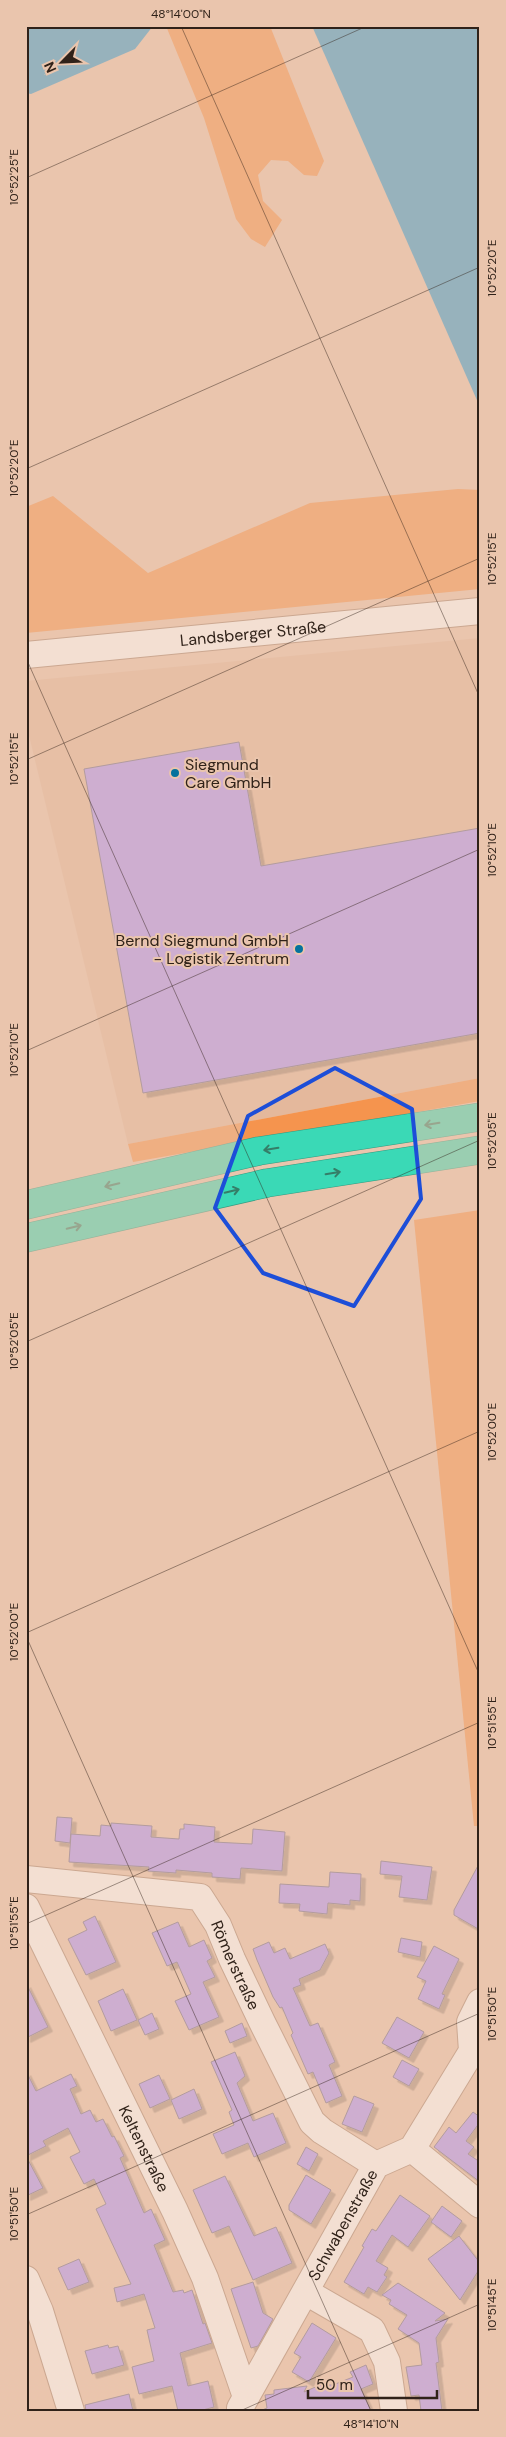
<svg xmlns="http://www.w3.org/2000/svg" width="506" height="2437" viewBox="0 0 506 2437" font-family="'DM Sans',sans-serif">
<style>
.built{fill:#e4b89c}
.green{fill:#f5944e}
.water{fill:#349ccf}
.building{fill:#ad92fa;stroke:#716a8c;filter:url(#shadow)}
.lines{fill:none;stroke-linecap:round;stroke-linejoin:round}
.minor-casing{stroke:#a8856f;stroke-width:28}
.highway-casing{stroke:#36997f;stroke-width:29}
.minor{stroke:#fff;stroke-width:26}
.highway{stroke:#3ad9b6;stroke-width:28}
.oneway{stroke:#357e68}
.marked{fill:none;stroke:#1d4ed8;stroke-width:4;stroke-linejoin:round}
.ticks{fill:none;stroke:#302219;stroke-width:1;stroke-opacity:0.45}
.poi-dot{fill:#04729d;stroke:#eac5ad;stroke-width:2}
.labels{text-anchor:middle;stroke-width:4;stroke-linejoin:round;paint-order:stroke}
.street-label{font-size:16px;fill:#302219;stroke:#eac5ad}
.poi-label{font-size:16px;fill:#302219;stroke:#eac5ad;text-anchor:start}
.neatline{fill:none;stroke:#302219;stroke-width:2}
.ticks-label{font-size:12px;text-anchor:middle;fill:#302219}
</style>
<defs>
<filter id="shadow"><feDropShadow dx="4.5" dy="4.5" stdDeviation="0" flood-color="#0004"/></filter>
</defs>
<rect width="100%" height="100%" fill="#eac5ad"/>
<path class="built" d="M480,638V1078L128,1144L26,723V681Z"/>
<g class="green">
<path d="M166,26H270L324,161L317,176L304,175L288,161L271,160L258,175L263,201L282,220L265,247L251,239L236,219L204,118Z"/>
<path d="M458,489L480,490V589L26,633V507L53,496L148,573L310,503Z"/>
<path d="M480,1078V1101L133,1162L128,1144Z"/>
<path d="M480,1210V1826H474L414,1220Z"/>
</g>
<g class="water">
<path d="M26,26H153L135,49L31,94L26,93Z"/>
<path d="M312,26H480V407Z"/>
</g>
<g class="building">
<path d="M239,742L261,866L480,828V1033L143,1093L84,769Z"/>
<path d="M57,1817L72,1818L70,1843L55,1841Z"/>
<path d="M111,1823L152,1826L151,1837L179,1839L180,1829H184V1824L215,1827L214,1842L252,1844L253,1829L285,1832L282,1871L241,1868L240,1879L212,1877V1873L176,1870V1873L148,1871L149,1867L69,1862L71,1834L100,1836L101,1825L111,1826Z"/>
<path d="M381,1861L432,1867L427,1900L399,1897L402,1876L380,1874Z"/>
<path d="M480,1862V1930L454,1915V1910Z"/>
<path d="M330,1872L361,1874L360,1901L350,1900V1905L328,1903L327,1914L299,1911L300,1904L279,1903L280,1884L329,1887Z"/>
<path d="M95,1916L116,1962L86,1975L68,1939L87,1930L83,1922Z"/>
<path d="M178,1922L189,1947L204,1940L212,1958L207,1961L215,1977L203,1982L219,2017L189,2030L175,2001L191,1994L177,1962L167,1966L152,1933Z"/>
<path d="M401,1938L422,1942L420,1957L398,1952Z"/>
<path d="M269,1942L274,1953L285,1948L290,1959L325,1944L329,1953L320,1970L299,1979L301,1985L293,1988L310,2026L318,2023L335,2062L329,2065L342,2096L326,2103L313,2072L308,2074L291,2035L293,2033L282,2007L280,2008L273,1997L257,1960L253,1949Z"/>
<path d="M434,1946L459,1959L442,1994L445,1995L439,2009L418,1999L426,1981L417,1977Z"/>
<path d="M26,1983L48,2027L26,2038Z"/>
<path d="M123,1989L137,2020L111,2031L98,2001Z"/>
<path d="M152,2013L159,2029L145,2035L138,2020Z"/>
<path d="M397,2017L424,2032L409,2058L382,2043Z"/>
<path d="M242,2023L247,2036L230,2043L225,2031Z"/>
<path d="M235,2052L245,2076L237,2083L253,2121L273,2113L286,2143L254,2157L248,2143L222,2154L213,2134L234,2125L229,2112L232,2110L211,2062Z"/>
<path d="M402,2060L419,2069L409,2086L393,2077Z"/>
<path d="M26,2071L36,2091L71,2074L77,2086L70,2089L81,2114L90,2110L96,2122L103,2119L112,2137L114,2136L124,2156L120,2158L144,2213L151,2209L165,2240L154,2245L173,2292L183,2290L184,2293L192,2290L203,2324L205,2323L212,2343L180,2353L188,2386L208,2381L214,2407L199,2411H178L172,2386L139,2394L132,2367L154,2361L147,2330L155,2328L144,2294L117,2302L114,2288L131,2284L96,2209L106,2204L94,2179L84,2184L70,2157L80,2152L68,2128L43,2141L46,2146L26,2156L43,2188L26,2196Z"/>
<path d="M159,2075L170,2099L150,2108L139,2084Z"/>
<path d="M194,2089L202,2109L179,2119L171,2100Z"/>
<path d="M354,2096L374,2104L362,2132L342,2124Z"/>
<path d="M473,2112L480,2117V2122L466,2141L474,2147L468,2154L480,2162V2182L434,2147L449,2127L456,2133Z"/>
<path d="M306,2147L318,2154L309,2171L297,2164Z"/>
<path d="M306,2175L331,2190L311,2224L289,2210V2205Z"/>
<path d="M225,2176L254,2236L276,2227L292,2263L253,2280L229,2226L212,2233L193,2190Z"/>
<path d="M400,2195L430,2216L408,2247L392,2235L376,2261L388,2268L384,2275L387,2277L377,2292L368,2287L364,2294L344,2282L364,2247L362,2246L372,2229L376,2231Z"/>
<path d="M442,2206L462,2221L451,2237L431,2222Z"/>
<path d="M459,2236L480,2263V2268L460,2300L428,2259Z"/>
<path d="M79,2259L89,2282L68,2290L58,2268Z"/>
<path d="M253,2282L263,2313L273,2319L258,2346L251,2348L231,2289Z"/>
<path d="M398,2283L445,2313L435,2321L448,2319L436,2338L439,2362L436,2363L442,2411H421L419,2395L411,2396L406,2367L422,2365L419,2343L398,2329L407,2315L389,2304L391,2300L382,2295Z"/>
<path d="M312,2323L336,2338L309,2382L292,2372L301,2357L294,2353Z"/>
<path d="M108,2345L109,2348L118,2346L124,2365L92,2374L85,2351Z"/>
<path d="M366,2365L373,2384L361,2389L371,2411H260L267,2408L265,2395L274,2394V2390L307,2386L304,2392L320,2385H333L353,2377L350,2372Z"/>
<path d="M129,2394L133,2411H86L85,2405Z"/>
</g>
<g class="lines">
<defs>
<g id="minor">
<path id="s1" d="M26,655L480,611"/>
<path id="s2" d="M26,1879L200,1897L218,1925L232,1959L262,2022L312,2122L322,2131L376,2165"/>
<path id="s3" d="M26,1907L175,2211L205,2278L246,2397"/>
<path d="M412,2149L480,2205"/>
<path d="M26,2279L40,2311L71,2411"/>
<path d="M306,2292L372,2330L387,2362L394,2411"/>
<path id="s4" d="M240,2408L376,2165L412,2149L472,2051L470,2022L480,2002"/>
</g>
<g id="highway">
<path d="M26,1205L259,1151L480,1117"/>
<path d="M26,1238L267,1183L480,1150"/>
</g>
</defs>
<use href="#minor" class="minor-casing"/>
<use href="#highway" class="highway-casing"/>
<use href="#minor" class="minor"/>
<use href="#highway" class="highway"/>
</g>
<defs><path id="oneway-shaft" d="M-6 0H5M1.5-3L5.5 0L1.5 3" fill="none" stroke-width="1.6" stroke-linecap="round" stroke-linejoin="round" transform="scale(1.25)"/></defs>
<g class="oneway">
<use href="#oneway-shaft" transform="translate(432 1124) rotate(171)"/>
<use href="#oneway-shaft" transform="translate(271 1149) rotate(171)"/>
<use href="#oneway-shaft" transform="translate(333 1173) rotate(-9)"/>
<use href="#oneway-shaft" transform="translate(112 1185) rotate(167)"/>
<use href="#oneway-shaft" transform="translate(232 1191) rotate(-13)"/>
<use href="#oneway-shaft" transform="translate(74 1227) rotate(-13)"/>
</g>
<path d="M0 0H506V2437H0ZM335,1068L412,1109L421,1199L354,1306L263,1273L215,1208L248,1116Z" fill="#eac5ad" fill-opacity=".55" fill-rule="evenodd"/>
<path class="marked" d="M335,1068L412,1109L421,1199L354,1306L263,1273L215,1208L248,1116Z"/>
<path class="ticks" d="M181,26L480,698M26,178L367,26M26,469L480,267M26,658L480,1676M26,760L480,558M26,1051L480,849M26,1342L480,1140M26,1633L480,1431M26,1636L371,2411M26,1924L480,1722M26,2215L480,2013M240,2411L480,2304"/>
<g class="poi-dot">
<circle cx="175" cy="773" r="5"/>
<circle cx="299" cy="949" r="5"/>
</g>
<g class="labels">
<g class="street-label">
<text dy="6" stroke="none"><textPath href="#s1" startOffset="228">Landsberger Straße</textPath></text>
<text dy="6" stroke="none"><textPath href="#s2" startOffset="252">Römerstraße</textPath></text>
<text dy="6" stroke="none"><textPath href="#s3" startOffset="269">Keltenstraße</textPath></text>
<text dy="6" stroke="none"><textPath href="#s4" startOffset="210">Schwabenstraße</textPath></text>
</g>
<g class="poi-label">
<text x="185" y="770">Siegmund<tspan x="185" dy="18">Care GmbH</tspan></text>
<text x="289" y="946" text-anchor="end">Bernd Siegmund GmbH<tspan x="289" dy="18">- Logistik Zentrum</tspan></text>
</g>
</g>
<rect width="506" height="2437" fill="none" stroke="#eac5ad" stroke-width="55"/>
<g transform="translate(62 62) rotate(246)" stroke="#eac5ad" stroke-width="4" paint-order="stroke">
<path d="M0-4L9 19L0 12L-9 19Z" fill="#302219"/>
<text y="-8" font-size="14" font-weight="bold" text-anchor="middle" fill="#302219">N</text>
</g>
<path d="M308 2390v8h129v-8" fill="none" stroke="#302219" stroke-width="2.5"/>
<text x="316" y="2390" font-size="15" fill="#302219" stroke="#eac5ad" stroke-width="4" paint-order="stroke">50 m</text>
<rect x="28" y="28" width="450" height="2382" class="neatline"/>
<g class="ticks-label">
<text x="181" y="18">48°14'00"N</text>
<text transform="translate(14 177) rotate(-90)" y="4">10°52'25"E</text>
<text transform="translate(492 268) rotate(-90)" y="4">10°52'20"E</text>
<text transform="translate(14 468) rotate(-90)" y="4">10°52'20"E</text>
<text transform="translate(492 559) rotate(-90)" y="4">10°52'15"E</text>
<text transform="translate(14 759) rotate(-90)" y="4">10°52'15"E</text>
<text transform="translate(492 850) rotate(-90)" y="4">10°52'10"E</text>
<text transform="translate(14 1050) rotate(-90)" y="4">10°52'10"E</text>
<text transform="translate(492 1141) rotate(-90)" y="4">10°52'05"E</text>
<text transform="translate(14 1341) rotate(-90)" y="4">10°52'05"E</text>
<text transform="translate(492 1432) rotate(-90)" y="4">10°52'00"E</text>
<text transform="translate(14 1632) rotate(-90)" y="4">10°52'00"E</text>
<text transform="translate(492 1723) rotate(-90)" y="4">10°51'55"E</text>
<text transform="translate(14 1923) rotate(-90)" y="4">10°51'55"E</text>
<text transform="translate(492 2014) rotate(-90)" y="4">10°51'50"E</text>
<text transform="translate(14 2214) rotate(-90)" y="4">10°51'50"E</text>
<text transform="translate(492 2305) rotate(-90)" y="4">10°51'45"E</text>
<text x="371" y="2428">48°14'10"N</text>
</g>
</svg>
